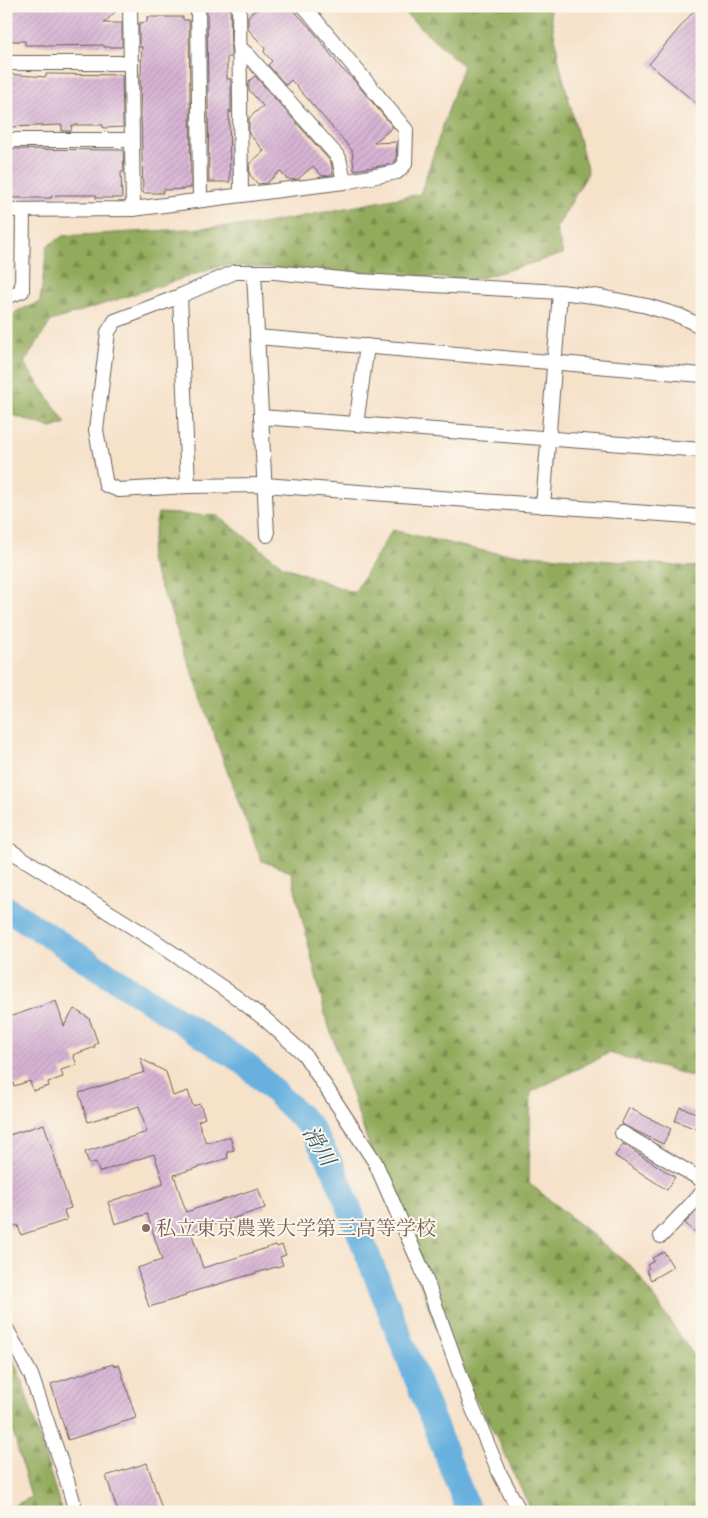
<svg xmlns="http://www.w3.org/2000/svg" width="708" height="1518" viewBox="0 0 708 1518" font-family="'EB Garamond','Noto Serif JP',serif">
<style>
.forest{fill:url(#forest-firs);stroke:#57633c}
.lines{fill:none;stroke-linecap:round;stroke-linejoin:round}
.river{stroke:#67b1df;stroke-width:25}
.building{fill:url(#building-hatch)}
.minor-casing{stroke:#686159;stroke-width:16}
.minor{stroke:#fff;stroke-width:14}
.education-dot{fill:#8d6e63;stroke:#fbf7ec;stroke-width:2}
.labels{text-anchor:middle;stroke-width:4;stroke-linejoin:round;paint-order:stroke}
.education-label{font-size:20px;fill:#785e54;stroke:#fbf7ec;text-anchor:start}
.water-label{font-size:21px;font-style:italic;fill:#3a586a;stroke:#fbf7ec}
</style>
<defs>
<pattern id="forest-firs" width="22" height="20" patternUnits="userSpaceOnUse" patternTransform="scale(1.25)"><rect width="22" height="20" fill="#92aa5b"/><path d="M5 1l3.5 6h-7zM16 11l3.5 6h-7z" fill="#768a4a"/></pattern>
<pattern id="building-hatch" width="6" height="6" patternUnits="userSpaceOnUse" patternTransform="scale(1.25)"><rect width="6" height="6" fill="#d7b3d4"/><path d="M-1 1l2-2M0 6l6-6M5 7l2-2" fill="none" stroke="#b899b5"/></pattern>
</defs>
<rect width="100%" height="100%" fill="#fbf7ec"/>
<filter id="ink" filterUnits="userSpaceOnUse"><feTurbulence type="fractalNoise" baseFrequency=".02" numOctaves="2"/><feDisplacementMap in="SourceGraphic" scale="10" xChannelSelector="R" yChannelSelector="G"/><feConvolveMatrix kernelMatrix="1 2 1 2 8 2 1 2 1" color-interpolation-filters="sRGB"/></filter>
<filter id="wash" filterUnits="userSpaceOnUse"><feTurbulence type="fractalNoise" baseFrequency=".0096" numOctaves="4" result="noise"/><feDisplacementMap in="SourceGraphic" scale="20" xChannelSelector="R" yChannelSelector="G"/><feGaussianBlur stdDeviation="1.12" result="paint"/><feColorMatrix in="noise" values="0 0 0 0 0 0 0 0 0 0 0 0 0 0 0 0 0 1.4 0 .05"/><feComposite in="paint" operator="in"/></filter>
<g filter="url(#wash)">
<rect width="100%" height="100%" fill="#f6e1c9"/>
<g class="forest">
<path d="M397,6H549L560,66L588,173L556,229L563,254L474,280L224,265L51,321L24,363L66,423L52,428L6,413V322L17,311L40,302L47,246L63,236L256,225L420,194L463,66Z"/>
<path d="M158,513L218,516L283,566L354,593L392,530L488,552L694,567L702,564V1079L609,1053L531,1092L529,1183L635,1270L702,1368V1436L700,1451L702,1452V1512H532L497,1438L438,1332L365,1134L326,1018L291,872L262,861L236,796L169,607L149,559Z"/>
<path d="M6,1341L22,1381L62,1512H6V1510L31,1497L6,1407L8,1381L6,1377Z"/>
</g>
<g class="lines">
<path class="river" d="M6,908L246,1064L309,1125L333,1167L469,1512"/>
</g>
<g id="blocks">
<g class="building">
<path d="M11,6H121L104,23H122V47H104V45L46,46V45H25V41H6V21H11Z"/>
<path d="M207,6H230L231,57H227V79H231V113L229,110L230,182H209Z"/>
<path d="M260,6H290L313,31L341,68L352,78L393,127L374,143L397,142L396,160L393,164L354,170L352,150L291,80L286,85L268,65L272,61L264,52L265,48L248,29V16Z"/>
<path d="M698,6H702V108L649,64Z"/>
<path d="M147,17H183V20H189L191,188H185V189L163,190V193H143L140,75L141,74L142,47H139V23L147,22Z"/>
<path d="M7,74L46,77V74H52L122,75L123,127L103,128V125H72L71,131H62V125L10,127V95H7Z"/>
<path d="M255,76L331,162L333,175L322,176L313,166L298,179L290,180L288,178L287,179L280,171L267,183L258,184L250,175L249,164L264,151L249,134V118L263,106L249,90V81Z"/>
<path d="M6,149L123,150L124,172H121L122,198H96V195H58L51,196V198H7Z"/>
<path d="M56,1001L64,1026L74,1009L89,1018L98,1043L94,1045L95,1047L73,1055L77,1065L61,1070L63,1077L48,1082L49,1086L33,1091L30,1081L14,1086L6,1064V1018Z"/>
<path d="M140,1058L166,1072L173,1096L188,1091L193,1106L200,1104L205,1118L198,1121L206,1143L230,1137L234,1150L227,1152L228,1158L174,1175L186,1212L258,1188L265,1208L191,1232L203,1268L276,1245L277,1247L282,1245L286,1255L280,1257L283,1265L185,1294L186,1296L149,1307L137,1268L162,1260L147,1214L115,1224L108,1202L164,1184L154,1154L99,1172L96,1162L89,1164L85,1152L147,1132L139,1106L88,1122L79,1093L145,1072Z"/>
<path d="M680,1107L702,1115V1131L675,1121Z"/>
<path d="M629,1108L671,1129L663,1144L621,1124Z"/>
<path d="M44,1124L71,1208L64,1210L67,1220L21,1235L18,1225L10,1228L6,1215V1136Z"/>
<path d="M623,1144L675,1177L667,1190L615,1156Z"/>
<path d="M702,1206V1238L685,1223Z"/>
<path d="M664,1252L673,1267L651,1280L646,1270L649,1268L647,1265L654,1261L652,1258Z"/>
<path d="M113,1364L114,1366L119,1364L136,1418L68,1440L51,1384Z"/>
<path d="M147,1463L163,1512H118L106,1476Z"/>
</g>
</g>
</g>
<g filter="url(#ink)">
<use href="#blocks" fill-opacity="0" stroke="#686159" stroke-width="1"/>
<g class="lines">
<defs>
<g id="minor">
<path d="M130,6L133,209"/>
<path d="M198,6L200,200"/>
<path d="M239,6L241,195"/>
<path d="M239,47L248,55L339,158L344,182"/>
<path d="M6,63H131"/>
<path d="M6,140H132"/>
<path d="M6,210L133,209L344,182L397,172L405,164L406,130L304,6"/>
<path d="M254,272L267,535"/>
<path d="M180,296L188,486"/>
<path d="M6,297L22,291L23,210"/>
<path d="M702,327L680,316L647,306L601,297L560,292L360,281L275,272H235L180,296L115,321L108,332L96,430L106,485L119,490L188,486L264,485L702,517"/>
<path d="M257,337L702,375"/>
<path d="M261,417L702,450"/>
<path d="M356,424L367,346"/>
<path d="M543,506L560,292"/>
<path d="M6,848L155,941L236,997L266,1020L304,1054L375,1162L422,1269L470,1402L500,1474L520,1512"/>
<path d="M622,1133L702,1180"/>
<path d="M661,1236L702,1193"/>
<path d="M6,1328L31,1375L66,1477L76,1512"/>
</g>
</defs>
<use href="#minor" class="minor-casing"/>
<use href="#minor" class="minor"/>
</g>
</g>
<circle class="education-dot" cx="146" cy="1228" r="5"/>
<g class="labels">
<g class="education-label">
<text x="156" y="1235">私立東京農業大学第三高等学校</text>
</g>
<g class="water-label">
<text transform="translate(319 1146) rotate(59)" y="7">滑川</text>
</g>
</g>
<rect width="708" height="1518" fill="none" stroke="#fbf7ec" stroke-width="25"/>
</svg>
